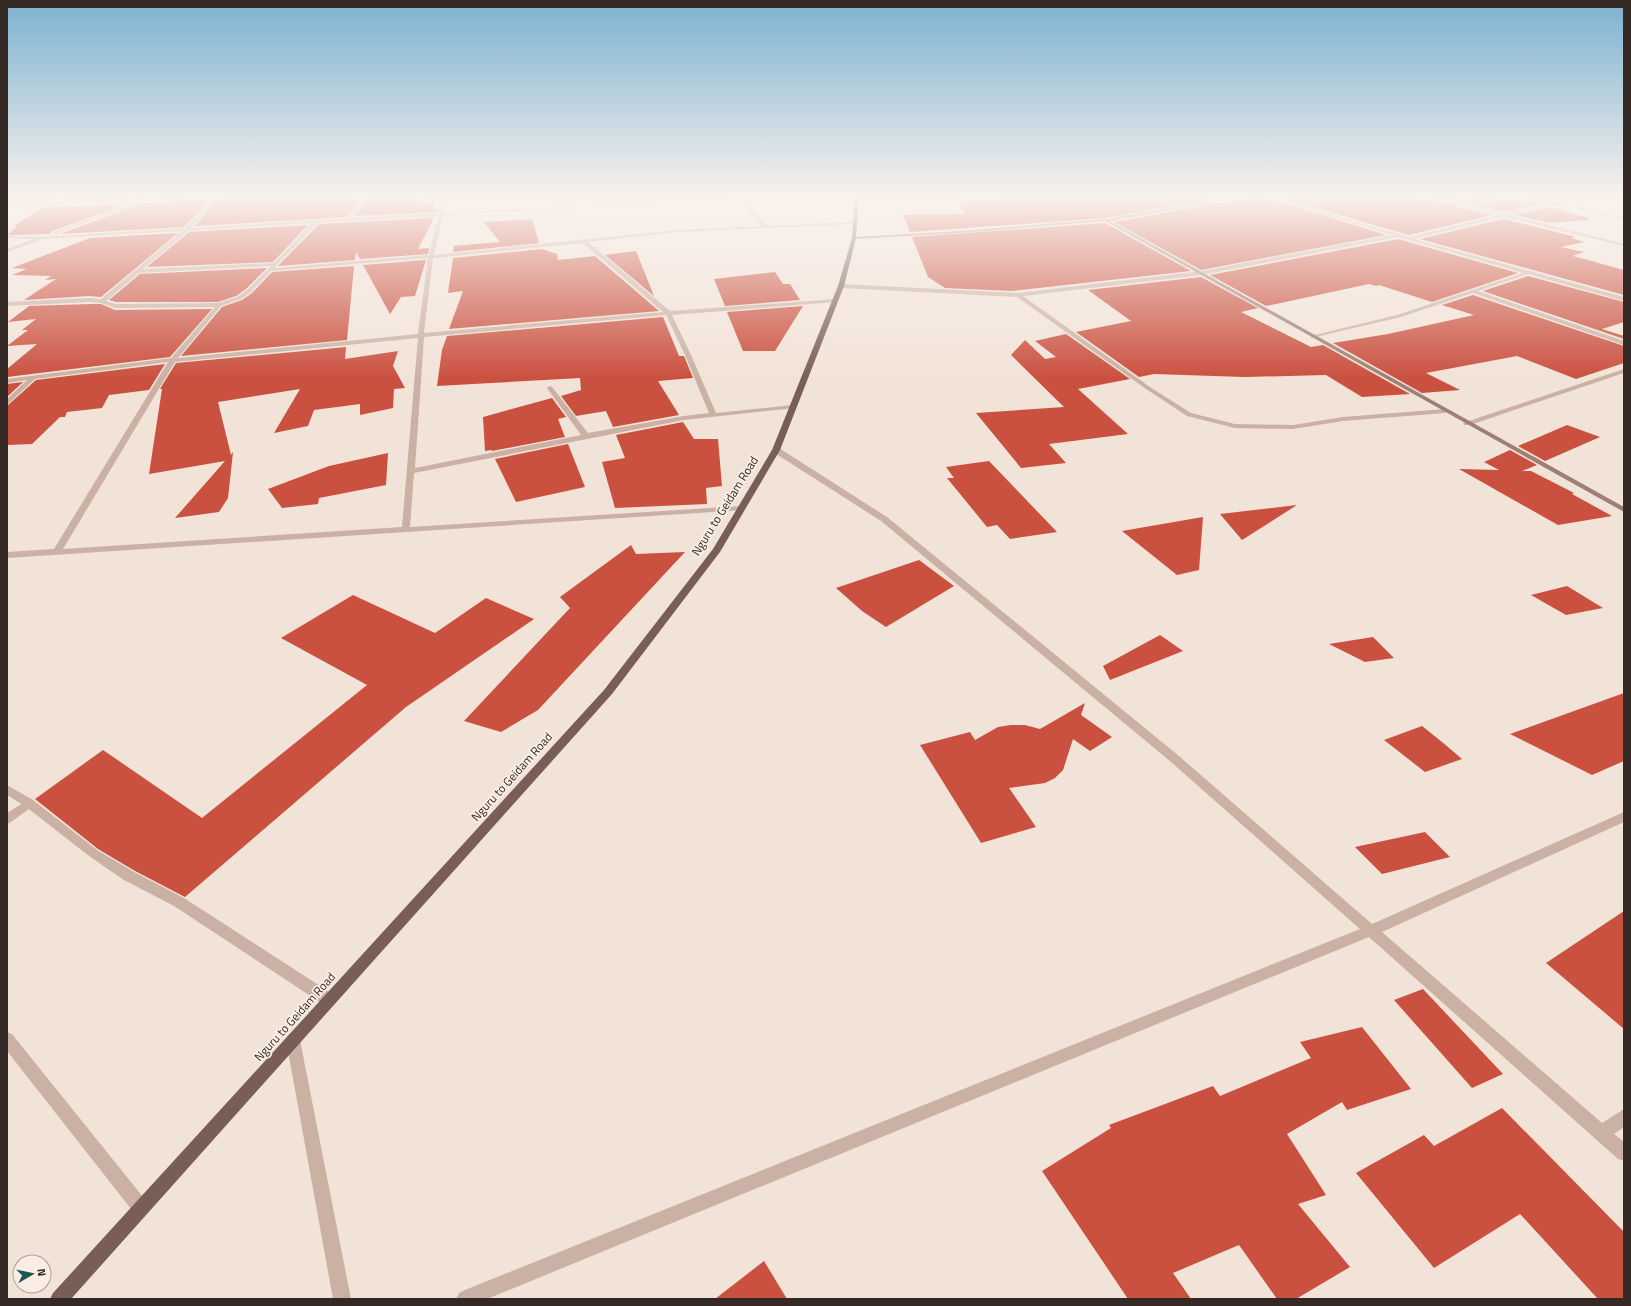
<svg xmlns="http://www.w3.org/2000/svg" width="1631" height="1306" viewBox="0 0 1631 1306" font-family="'Titillium Web',sans-serif">
<style>
.building{fill:#ca503f}
.lines{fill:none;stroke-linecap:round;stroke-linejoin:round}
.lane{fill:#cab1a4;fill-rule:evenodd}
.street{fill:#cab1a4;fill-rule:evenodd}
.secondary{fill:#9e7f76;fill-rule:evenodd}
.primary{fill:#785e56;fill-rule:evenodd}
.labels{text-anchor:middle;stroke-width:3.5;stroke-linejoin:round;paint-order:stroke}
.street-label{font-size:12px;fill:#352926;stroke:#faede5}
</style>
<rect width="100%" height="100%" fill="#f2e3d8"/>
<g class="building">
<path d="M63,196H165L128,200L54,201Z"/>
<path d="M221,196H362L347,217L195,226Z"/>
<path d="M369,196H424L423,204L435,202L433,209L439,208L437,212L355,216Z"/>
<path d="M1068,196H1208L1213,199L1106,218L910,232L903,215L965,214L958,198Z"/>
<path d="M1249,196H1261L1386,235L1201,270L1114,222L1225,202L1248,197Z"/>
<path d="M1273,196H1415L1492,215L1409,235Z"/>
<path d="M213,197L184,227L60,234L135,206V204Z"/>
<path d="M1515,197L1539,204L1504,212L1453,200L1461,199L1488,201Z"/>
<path d="M124,205L50,232V234L7,235L18,226H13L45,207Z"/>
<path d="M1550,207L1589,218L1588,220L1549,223L1515,215Z"/>
<path d="M434,218L418,249L429,248L428,254L360,259L356,252L355,260L278,266L319,224Z"/>
<path d="M532,219L539,243L453,252L454,246L500,242L484,222Z"/>
<path d="M1504,219L1576,237L1571,238L1584,242L1561,247L1584,252L1573,256L1624,270V295L1420,239Z"/>
<path d="M1105,223L1191,271L1012,291L945,288L928,277L912,237Z"/>
<path d="M308,225L273,262L147,267L189,232Z"/>
<path d="M178,233L101,297L89,296L24,300L56,279L45,280L51,276L12,275L27,269L12,268L90,238Z"/>
<path d="M1398,239L1518,273L1432,302L1379,285L1376,286L1369,284L1266,306L1210,275Z"/>
<path d="M542,249L557,254L558,260L595,256L659,311L449,329L463,291L448,293L453,258Z"/>
<path d="M636,251L654,296L605,255Z"/>
<path d="M426,260L415,296L401,297L390,314L363,265Z"/>
<path d="M354,266L347,340L181,356L222,307L242,300L252,293L272,272Z"/>
<path d="M267,268L246,289L236,296L218,302H116L109,300L140,274Z"/>
<path d="M775,272L783,284H790L800,300L725,306L714,279Z"/>
<path d="M1528,276L1624,302V322L1602,329L1624,336V339L1483,291Z"/>
<path d="M1201,277L1258,308L1241,312L1311,347L1323,345L1410,394L1362,397L1326,375L1245,377L1154,374L1139,377L1076,332L1131,321L1088,290Z"/>
<path d="M1473,295L1624,346V363L1576,379L1517,356L1426,373L1460,390L1422,393L1333,343L1388,334L1474,315L1442,305Z"/>
<path d="M89,304H101L115,310L212,309L170,357L7,377V369L37,344L7,346L28,330H22L36,319L8,322L29,306Z"/>
<path d="M803,306L775,351H743L727,312Z"/>
<path d="M663,317L679,356H684L693,378L658,381L679,415L613,427L606,411L576,416L561,396L581,390L580,378L437,386L442,350L447,336Z"/>
<path d="M1066,334L1130,379L1078,389L1128,434L1049,444L1066,463L1021,468L976,413L1064,407L1011,355L1025,340L1045,359L1056,357L1035,341Z"/>
<path d="M346,347L345,359L398,351L393,366L405,388L394,389L393,408L360,415V404L314,410L308,426L274,433L300,389L218,402L231,455L233,452L228,498L219,512L175,518L225,461L149,474L162,389H160L176,363Z"/>
<path d="M165,364L149,390L109,395L102,408L67,412L65,417H60L32,444L7,445V406L36,380Z"/>
<path d="M23,382L7,397V384Z"/>
<path d="M552,398L566,417L558,419L565,437L492,451L491,450L485,451L483,417Z"/>
<path d="M683,422L694,439H718L722,486L706,488L707,504L615,508L602,462L625,458L616,435Z"/>
<path d="M1567,425L1600,437L1545,461L1518,446Z"/>
<path d="M568,444L585,487L516,502L495,459Z"/>
<path d="M1510,450L1537,465L1522,471H1531L1574,493L1572,494L1612,516L1558,525L1459,469L1499,470L1484,462Z"/>
<path d="M388,453L386,485L319,498L318,504L282,508L268,489L329,466Z"/>
<path d="M989,461L1057,532L1010,539L997,525L987,527L947,478H954L946,467Z"/>
<path d="M1297,505L1242,540L1220,514Z"/>
<path d="M1203,517L1199,570L1177,575L1122,531Z"/>
<path d="M631,545L636,554L685,552L538,710L501,732L464,721L570,608L560,597Z"/>
<path d="M919,560L954,586L886,627L862,611L836,588Z"/>
<path d="M1567,586L1603,608L1566,615L1531,595Z"/>
<path d="M353,595L435,633L486,598L534,619L406,707L185,897L135,871L98,849L35,799L103,750L202,818L367,685L281,638Z"/>
<path d="M1160,635L1183,651L1110,680L1103,666Z"/>
<path d="M1373,637L1394,658L1365,662L1329,644Z"/>
<path d="M1624,693V761L1592,775L1510,734Z"/>
<path d="M1085,703L1081,715L1112,737L1090,751L1073,739L1063,770L1055,778L1045,783L1009,788L1036,827L981,843L920,745L970,732L975,740L998,727L1011,725H1025L1040,729Z"/>
<path d="M1422,726L1442,742L1462,759L1425,772L1384,740Z"/>
<path d="M1425,832L1450,857L1382,874L1355,847Z"/>
<path d="M1624,911V1029L1546,963Z"/>
<path d="M1423,989L1503,1074L1472,1088L1394,1000Z"/>
<path d="M1362,1027L1411,1089L1347,1110L1342,1102L1287,1134L1326,1195L1298,1204L1350,1267L1296,1299H1277L1239,1245L1173,1273L1191,1299H1128L1042,1171L1111,1128L1109,1125L1213,1086L1220,1096L1311,1058L1300,1042Z"/>
<path d="M1502,1108L1624,1232V1299H1598L1520,1214L1434,1268L1356,1173L1424,1135L1434,1146Z"/>
<path d="M764,1261L787,1299H715Z"/>
</g>
<g class="lines">
<g class="lane">
<path d="M29,799L33,800L35,803L33,806L11,822L7,824V813Z"/>
<path d="M7,1032L12,1034L147,1202L149,1208L147,1214L141,1216L135,1214L7,1051Z"/>
</g>
<g class="street">
<path d="M179,196H193L128,203L7,206V204L128,201Z"/>
<path d="M216,196H220L191,228L315,220L318,219L320,220L348,218L364,196H368L352,218L439,213L443,196H447L443,213L738,199L737,197L738,196L743,199L857,198L859,199L857,200L745,201L767,226L857,222L855,224L676,232L588,242L670,311L837,299V301L835,302L672,315L691,355L716,413L793,405L796,407L795,408L684,420L414,473L410,527L741,506H744V510L7,558V552L54,549L168,362L35,379L7,405V399L27,380L7,383V379L171,358L215,307L115,308L101,303L89,302L7,306V302L89,298L101,299L182,231L38,239V241L7,252V249L34,239L7,238V236L40,237L185,228ZM716,201H740L762,226L676,230L434,255L443,215ZM438,216L429,255L274,268L318,223ZM312,223L274,263L143,269L188,231ZM583,243L663,312L424,333L433,258ZM428,258L418,334L178,358L221,306L241,299L251,292L271,271ZM271,266L247,290L237,297L218,303L116,304L106,301L139,273ZM666,315L685,355L709,413L684,416L588,433L552,387L550,386L547,388L581,435L415,468L424,337ZM418,338L402,527L63,549L175,362Z"/>
<path d="M1209,196H1215L1226,200L1224,201Z"/>
<path d="M1262,196H1268L1409,237L1498,215L1423,196H1430L1504,214L1549,203L1522,196C1533,196 1543,201 1554,202C1564,202 1575,196 1586,196L1560,203L1624,218V220L1555,204L1509,215L1624,244V246L1504,217L1414,239L1624,297V301L1528,274L1478,291L1624,341V345L1473,293L1401,317L1311,338V336L1397,315L1523,273L1398,237L1202,275L1023,296L1150,387L1191,413L1235,424L1293,425L1343,417L1445,409L1448,411L1445,413L1343,421L1293,429L1235,428L1187,416L1146,389L1017,297L841,288L838,286L841,284L1018,293L1202,271L1392,235Z"/>
<path d="M130,204L134,205L55,234L51,233Z"/>
<path d="M1624,369V373L1470,425H1464L1463,423Z"/>
<path d="M773,448H779L887,517L1179,756L1372,924L1624,812V822L1382,932L1602,1123L1624,1109V1127L1614,1134L1624,1142V1161L1618,1159L1369,937L487,1299H456L459,1293L465,1290L1360,929L1171,762L881,521L773,452Z"/>
<path d="M7,785L33,800L97,850L134,872L184,898L334,995L336,1000L334,1005L329,1006L324,1005L174,906L124,880L89,856L25,806L7,795Z"/>
<path d="M293,1033L298,1035L300,1040L351,1299H333L286,1040L288,1035Z"/>
</g>
<path class="secondary" d="M1239,196H1248L1110,221L1624,507V512L1105,221L960,233L854,239L852,238L854,237L960,231L1106,219Z"/>
<path class="primary" d="M855,196H859L856,238L844,286L780,450L720,552L612,694L71,1299H50L53,1293L604,690L713,549L772,450L838,286L852,238Z"/>
</g>
<linearGradient id="sky" x2="0" y2="1"><stop stop-color="#7bb2d0"/><stop offset="0.52" stop-color="#f9f2ed"/><stop offset="1" stop-color="#f9f2ed" stop-opacity="0"/></linearGradient>
<rect width="1631" height="379" fill="url(#sky)"/>
<g class="labels">
<g class="street-label">
<text transform="translate(725 506) rotate(-58)" y="4">Nguru to Geidam Road</text>
<text transform="translate(512 777) rotate(-48)" y="4">Nguru to Geidam Road</text>
<text transform="translate(295 1017) rotate(-48)" y="4">Nguru to Geidam Road</text>
</g>
</g>
<rect width="1631" height="1306" fill="none" stroke="#352926" stroke-width="16"/>
<g transform="translate(32 1274) rotate(81)"><circle r="19" fill="#faede5" stroke="#ab9f99"/>
<path d="M0-3L7 15L0 10L-7 15Z" fill="#1b5854"/>
<text y="-6" font-size="11" font-weight="bold" text-anchor="middle" fill="#352926">N</text>
</g>
</svg>
